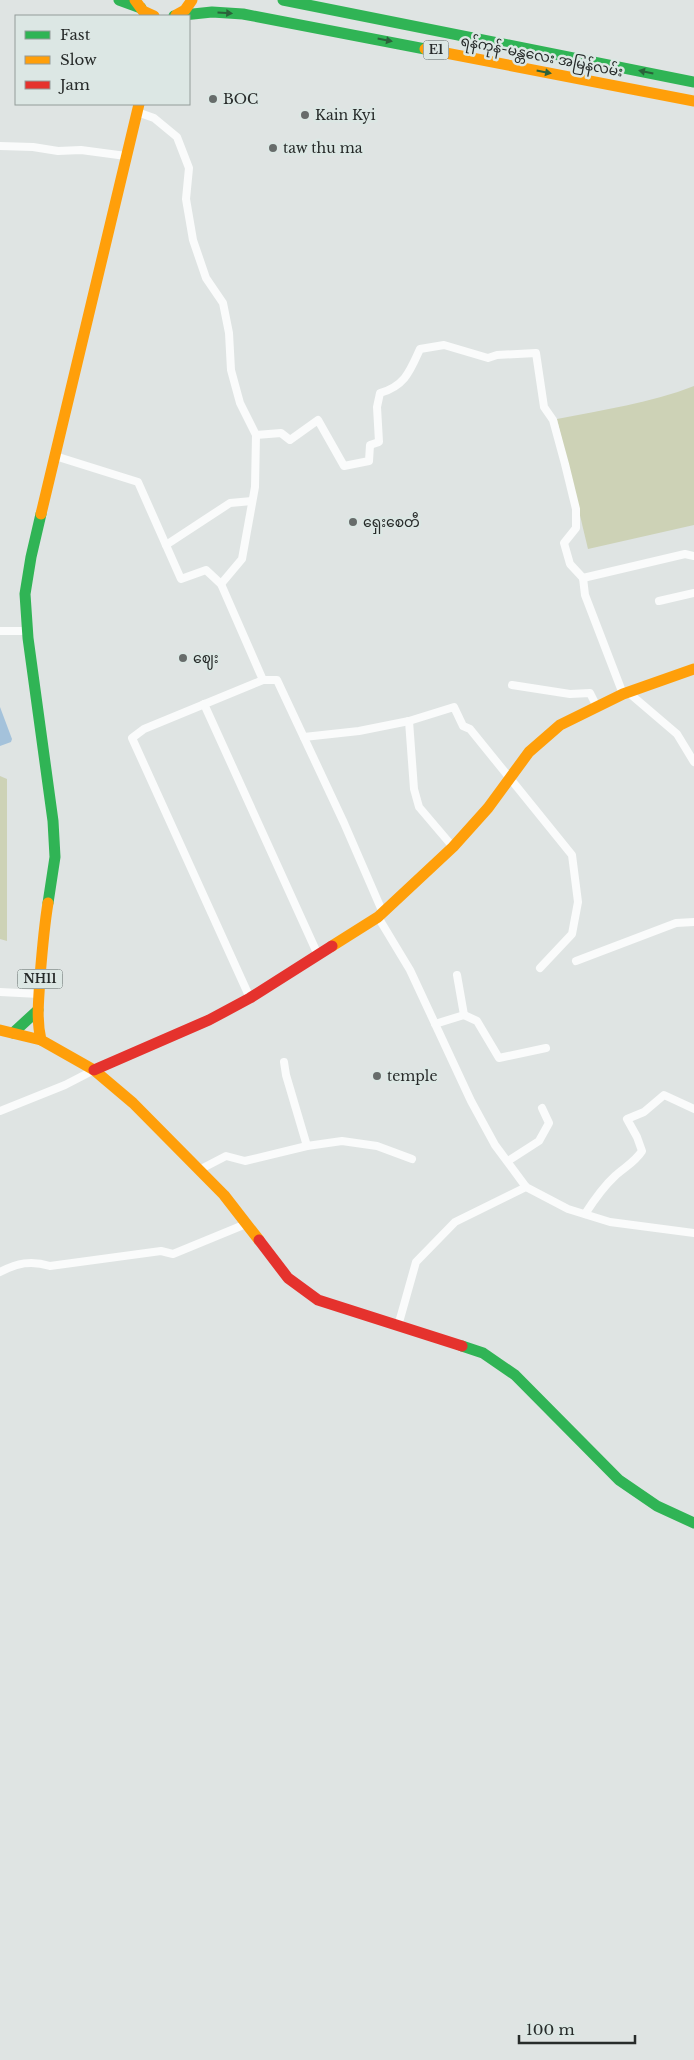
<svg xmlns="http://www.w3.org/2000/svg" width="694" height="2060" viewBox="0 0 694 2060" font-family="'Libre Baskerville','Noto Sans Myanmar',serif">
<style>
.green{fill:#cdd2b6}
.water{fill:#a4c2db}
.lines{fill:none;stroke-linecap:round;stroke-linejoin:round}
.street{stroke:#fafbfb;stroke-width:8}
.fast{stroke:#30b455;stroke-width:11}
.slow{stroke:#ff9f0a;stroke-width:11}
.jam{stroke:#e5322d;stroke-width:11}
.oneway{fill:#2b623b}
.poi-dot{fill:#676c6b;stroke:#dce7e4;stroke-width:2}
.labels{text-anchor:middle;stroke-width:5;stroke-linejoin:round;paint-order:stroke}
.shield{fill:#dce7e4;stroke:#5d6362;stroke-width:1}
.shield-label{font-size:12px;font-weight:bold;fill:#272b2a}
.street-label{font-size:14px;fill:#272b2a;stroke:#dce7e4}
.poi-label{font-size:14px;fill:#272b2a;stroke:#dce7e4;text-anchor:start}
</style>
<rect width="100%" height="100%" fill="#dfe4e3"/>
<g class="green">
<path d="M694,386V525L588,549L557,419C602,410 651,403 694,386Z"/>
<path d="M0,776L7,779V941L0,939Z"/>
</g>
<path class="water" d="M0,707L12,739L11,742L0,746Z"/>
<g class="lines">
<g class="street">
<path d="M137,112L154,118L177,137L189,168L186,199L193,240L206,278L223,303L229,333L231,370L240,403L256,435L255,487L242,559L221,584"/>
<path d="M0,146L33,147L58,151L81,150L126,156"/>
<path d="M256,435L281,433L290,440L318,420L344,466L369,461L370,445L379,442L377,407L380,393C405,386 410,371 420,349L444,345L488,358L497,355L536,353L544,407L553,420L565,464L576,509V528L564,543L570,564L583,578L585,595L623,694"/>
<path d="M55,456L138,482L181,579L206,570L221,584L263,680H277L344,823L383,913"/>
<path d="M166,545L230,503L252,501"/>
<path d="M583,578L685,554L694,556"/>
<path d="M659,601L694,593"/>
<path d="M0,631H28"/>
<path d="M512,685L570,694L590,693L597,707"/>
<path d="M629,693L677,734L694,762"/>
<path d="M204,704L318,955"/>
<path d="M409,721L414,789L419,807L453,847"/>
<path d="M304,737L359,731L409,721L454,707L463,726L470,729L572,855L578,902L572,934L540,968"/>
<path d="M378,917L410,970L471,1101L495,1145L526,1187L568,1209L610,1222L694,1233"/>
<path d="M576,961L676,923L694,922"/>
<path d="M457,975L464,1015"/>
<path d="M0,992L39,994"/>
<path d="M250,998L132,738L144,729L263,680"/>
<path d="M435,1024L464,1015L477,1021L499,1058L546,1048"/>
<path d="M284,1062L286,1075L307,1146"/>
<path d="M0,1111L65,1085L94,1070"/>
<path d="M508,1161L539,1141L549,1123L542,1108"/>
<path d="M199,1170L226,1156L245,1161L307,1146L342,1141L377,1146L412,1159"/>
<path d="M585,1214C594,1200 603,1187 615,1176C625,1167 635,1162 642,1151L637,1137L627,1119L644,1112L664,1095L694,1109"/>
<path d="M0,1272C17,1263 31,1260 50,1266L161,1251L173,1254L246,1224"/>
<path d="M398,1326L416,1262L455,1222L526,1187"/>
</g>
<g class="fast">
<path d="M119,0L141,8"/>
<path d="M283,0L694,82"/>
<path d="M174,16L212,12L243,14L425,49"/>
<path d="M41,514L31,557L25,594L28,638L53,821L55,857L48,903"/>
<path d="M13,1033L38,1010"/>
<path d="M462,1346L483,1353L515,1375L619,1480L657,1506L694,1523"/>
</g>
<g class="slow">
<path d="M135,0L143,11L154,16"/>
<path d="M176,15L185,10L192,0"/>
<path d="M425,49L694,101"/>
<path d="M41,514L139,104"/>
<path d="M48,903C44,927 42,952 40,977C39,998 36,1019 41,1040L94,1070L133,1103L224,1195L259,1240"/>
<path d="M332,946L378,917L453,847L488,808L529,752L560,725L623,694L694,669"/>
<path d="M0,1030L41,1040"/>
</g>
<g class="jam">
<path d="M94,1070L209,1020L250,998L332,946"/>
<path d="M259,1240L288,1278L318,1300L462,1346"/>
</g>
</g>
<defs><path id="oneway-solid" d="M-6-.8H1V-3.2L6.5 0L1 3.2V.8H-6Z" transform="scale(1.25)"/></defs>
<g class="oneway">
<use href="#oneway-solid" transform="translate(225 13) rotate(3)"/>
<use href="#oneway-solid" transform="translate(385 40) rotate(11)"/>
<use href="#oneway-solid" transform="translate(544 72) rotate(11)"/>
<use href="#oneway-solid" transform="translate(646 72) rotate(-168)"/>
</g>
<g class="poi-dot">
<circle cx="213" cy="99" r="5"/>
<circle cx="305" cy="115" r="5"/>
<circle cx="273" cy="148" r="5"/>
<circle cx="353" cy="522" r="5"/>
<circle cx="183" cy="658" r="5"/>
<circle cx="377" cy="1076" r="5"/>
</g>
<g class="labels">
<g class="shield">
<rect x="423.5" y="40.5" width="25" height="19" rx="4"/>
<rect x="17.5" y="969.5" width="45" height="19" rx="4"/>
</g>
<g class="shield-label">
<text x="436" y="54">E1</text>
<text x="40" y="983">NH11</text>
</g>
<g class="street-label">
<text transform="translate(542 56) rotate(11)" y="5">ရန်ကုန်-မန္တလေး အမြန်လမ်း</text>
</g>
<g class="poi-label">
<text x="223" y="104">BOC</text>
<text x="315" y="120">Kain Kyi</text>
<text x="283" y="153">taw thu ma</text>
<text x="363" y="527">ရှေးစေတီ</text>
<text x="193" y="663">ဈေး</text>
<text x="387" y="1081">temple</text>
</g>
</g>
<rect x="15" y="15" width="175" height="90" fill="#dce7e4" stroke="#949c9a"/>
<rect x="25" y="31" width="25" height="8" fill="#30b455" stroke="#949c9a"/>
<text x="60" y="40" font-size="15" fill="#272b2a">Fast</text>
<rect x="25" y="56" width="25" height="8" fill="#ff9f0a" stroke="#949c9a"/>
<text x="60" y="65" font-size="15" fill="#272b2a">Slow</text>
<rect x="25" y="81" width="25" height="8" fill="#e5322d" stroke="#949c9a"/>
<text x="60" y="90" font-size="15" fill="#272b2a">Jam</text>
<path d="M519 2035v8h116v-8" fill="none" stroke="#272b2a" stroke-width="2.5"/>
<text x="526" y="2035" font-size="15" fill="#272b2a" stroke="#dce7e4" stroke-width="4" paint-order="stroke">100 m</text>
</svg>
